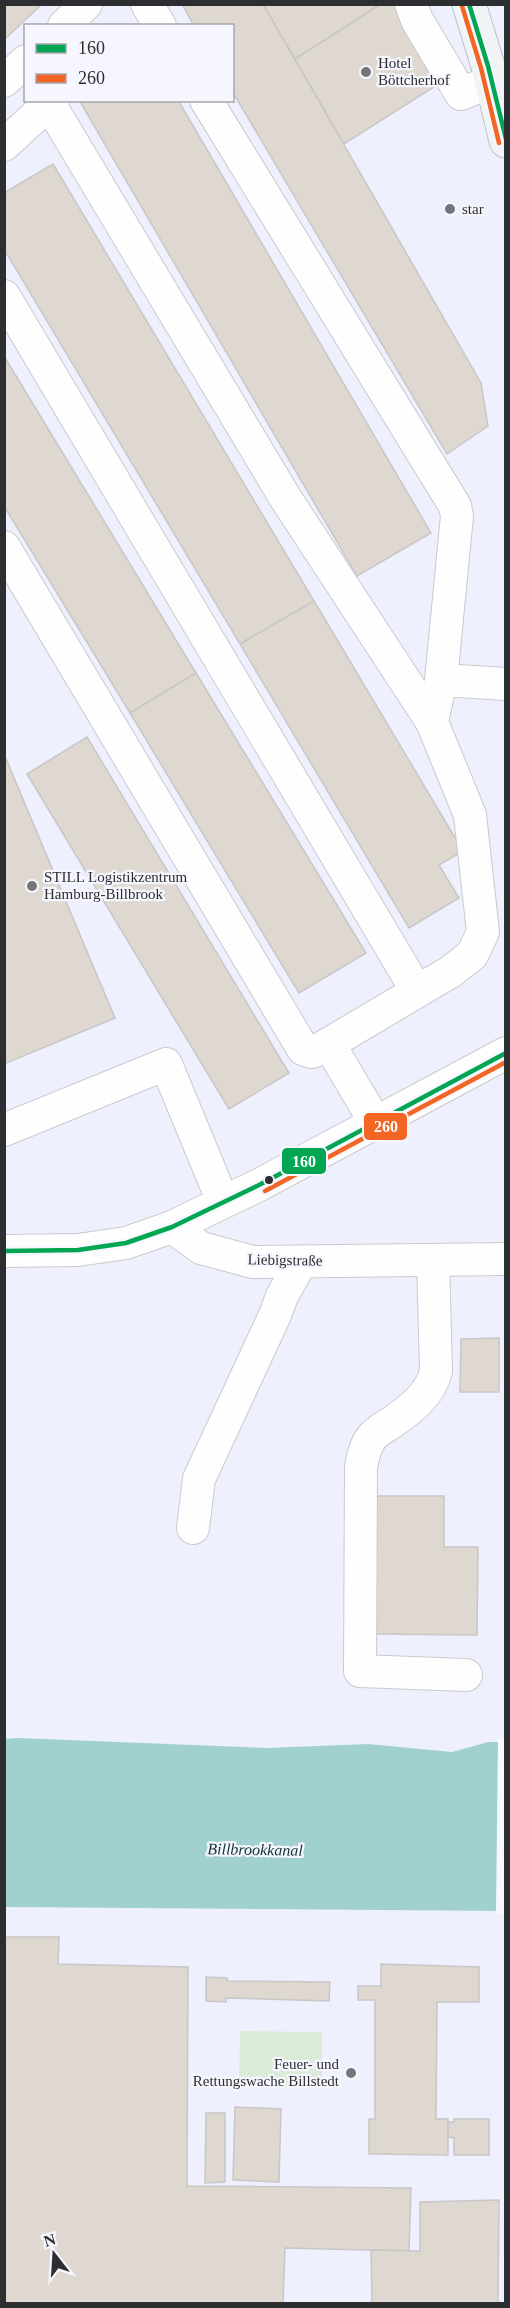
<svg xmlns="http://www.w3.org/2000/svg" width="510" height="2308" viewBox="0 0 510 2308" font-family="Georgia,serif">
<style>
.built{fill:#eff0fd;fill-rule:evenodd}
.green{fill:#daebd7}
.water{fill:#a1d0d1}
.pier{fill:#f8f8fc}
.building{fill:#ded8d1;stroke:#c8c6c7;stroke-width:1.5}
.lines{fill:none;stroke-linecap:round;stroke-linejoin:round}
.minor-casing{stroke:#cacace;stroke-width:34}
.major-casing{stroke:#bbc3c9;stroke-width:35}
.minor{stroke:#fefeff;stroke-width:32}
.major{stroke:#f0f4f7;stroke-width:33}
.bus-1-casing{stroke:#f6f6fe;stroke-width:9}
.bus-2-casing{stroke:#f6f6fe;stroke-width:9}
.bus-1{stroke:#00a651;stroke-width:4.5}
.bus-2{stroke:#f26522;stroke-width:4.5}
.poi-dot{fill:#747579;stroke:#f6f6fe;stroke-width:2}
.bus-dot{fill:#2d2e32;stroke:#f6f6fe;stroke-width:2}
.labels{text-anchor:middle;stroke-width:4.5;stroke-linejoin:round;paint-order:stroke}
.poi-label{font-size:15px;fill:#2d2e32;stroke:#f6f6fe;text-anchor:start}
.street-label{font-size:15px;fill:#2d2e32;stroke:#f6f6fe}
.water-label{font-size:16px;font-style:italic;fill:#123435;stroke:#f6f6fe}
.line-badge{stroke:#f6f6fe;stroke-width:2}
.badge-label{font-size:16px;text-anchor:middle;font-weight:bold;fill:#fff}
</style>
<rect width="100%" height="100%" fill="#f8f8fc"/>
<g class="built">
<path d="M5,5H505V1742H487L452,1752L368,1744L266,1748L5,1741ZM26,26H232V100H26Z"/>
<path d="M4,1907L505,1911V2303H5Z"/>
</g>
<path class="green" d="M240,2031L322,2032V2088L239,2087Z"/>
<path class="water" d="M18,1738L266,1748L368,1744L452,1752L488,1742H505V1911L5,1907L4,1739Z"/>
<path class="pier" d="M498,1739H506V1914H496Z"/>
<g class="building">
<path d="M4,4H42L4,40Z"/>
<path d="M182,4H263L481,383L488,426L447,454L232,91V26H194Z"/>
<path d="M263,4H381L295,59Z"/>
<path d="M381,4H395L437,85L344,144L295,59Z"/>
<path d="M79,100H178L431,533L357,576Z"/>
<path d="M53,164L314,601L240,644L4,249V193Z"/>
<path d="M4,356L196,673L130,713L4,506Z"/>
<path d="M314,601L463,851L439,865L459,898L409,928L240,644Z"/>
<path d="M196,673L366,953L299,993L130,713Z"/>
<path d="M87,737L289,1073L229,1109L27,774Z"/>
<path d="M4,754L115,1018L4,1064Z"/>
<path d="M499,1338V1392H460L461,1339Z"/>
<path d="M370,1496H444V1547H478L477,1635L370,1634Z"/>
<path d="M4,1937H59L58,1964L188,1967L187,2186L411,2188L409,2251L285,2248L283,2304H4Z"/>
<path d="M381,1964L479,1967V2002H437L436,2119H448V2155L369,2154V2119H375V2000H358V1986H381Z"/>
<path d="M206,1977L227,1978V1981L330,1982L329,2001L226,1998V2002L206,2001Z"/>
<path d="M235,2107L281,2109L279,2182L233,2180Z"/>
<path d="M206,2113H225V2182L205,2183Z"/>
<path d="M454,2119H489V2155H454V2138L448,2137V2122H454Z"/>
<path d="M499,2200L498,2304H372L371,2250L420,2251V2202Z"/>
</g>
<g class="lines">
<defs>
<g id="minor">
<path d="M147,4L160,26"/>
<path d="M411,4L417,20L461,94L492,81"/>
<path d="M64,26L86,4"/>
<path d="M4,81L26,61"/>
<path d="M47,100L286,499L432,722"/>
<path d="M4,145L53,100"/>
<path d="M4,296L417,991"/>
<path d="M4,547L303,1049L311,1052L320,1049L450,972L472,955L483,932L470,815L432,722L441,680L457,516L455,506L206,100"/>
<path d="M441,680L506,684"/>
<path d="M329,1044L375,1122"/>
<path d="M4,1130L166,1064L223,1202"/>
<path d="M172,1227L201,1248L253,1262L506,1259"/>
<path d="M4,1251L78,1250L126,1243L172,1227L261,1184L506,1053"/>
<path d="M433,1260L436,1371C431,1394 410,1410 391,1423C385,1427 377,1431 372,1437C365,1446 363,1456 361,1467L360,1671L466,1675"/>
<path d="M193,1528L199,1479L275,1315L282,1296L301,1262"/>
</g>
<path id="major" d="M469,4L488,66L506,141"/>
</defs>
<use href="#minor" class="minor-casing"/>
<use href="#major" class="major-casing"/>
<use href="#minor" class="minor"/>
<use href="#major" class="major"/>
<defs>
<g id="bus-1">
<path d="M469,4L488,66L506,139"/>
<path d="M4,1251L78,1250L126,1243L172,1227L261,1184L506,1053"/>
</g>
<g id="bus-2">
<path d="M462,6L481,68L499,143"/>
<path d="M265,1191L506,1062"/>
</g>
</defs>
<use href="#bus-1" class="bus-1-casing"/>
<use href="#bus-2" class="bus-2-casing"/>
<use href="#bus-1" class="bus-1"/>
<use href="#bus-2" class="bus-2"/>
</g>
<g class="poi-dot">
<circle cx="366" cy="72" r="6"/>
<circle cx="450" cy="209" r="6"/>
<circle cx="32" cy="886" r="6"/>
<circle cx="351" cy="2073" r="6"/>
</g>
<circle class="bus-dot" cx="269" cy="1180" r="5"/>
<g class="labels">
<g class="poi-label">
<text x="378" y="68">Hotel<tspan x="378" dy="17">Böttcherhof</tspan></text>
<text x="462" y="214">star</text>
<text x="44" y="882">STILL Logistikzentrum<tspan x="44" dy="17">Hamburg-Billbrook</tspan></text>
<text x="339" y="2069" text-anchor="end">Feuer- und<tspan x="339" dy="17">Rettungswache Billstedt</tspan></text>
</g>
<g class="street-label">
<text transform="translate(285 1260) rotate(1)" y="5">Liebigstraße</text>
</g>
<g class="water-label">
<text transform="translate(255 1849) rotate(1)" y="6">Billbrookkanal</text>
</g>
</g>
<g class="line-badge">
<rect x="363" y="1112" width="45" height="29" rx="6" fill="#f26522"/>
<rect x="281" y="1147" width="46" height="28" rx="6" fill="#00a651"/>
</g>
<g class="badge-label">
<text x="386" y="1132">260</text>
<text x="304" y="1167">160</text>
</g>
<rect width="510" height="2308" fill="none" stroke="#2d2e32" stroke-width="12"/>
<rect x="24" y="24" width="210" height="78" fill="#f6f6fe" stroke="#a6a6ac" stroke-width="1.5"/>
<rect x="36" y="44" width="30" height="9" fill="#00a651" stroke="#a6a6ac" stroke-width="1.5"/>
<text x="78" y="54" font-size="18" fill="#2d2e32">160</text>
<rect x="36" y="74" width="30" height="9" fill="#f26522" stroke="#a6a6ac" stroke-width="1.5"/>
<text x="78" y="84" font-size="18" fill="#2d2e32">260</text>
<g transform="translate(54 2254) rotate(343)" stroke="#f6f6fe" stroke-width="4.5" paint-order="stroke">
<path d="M0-4.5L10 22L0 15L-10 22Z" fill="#2d2e32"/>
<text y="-9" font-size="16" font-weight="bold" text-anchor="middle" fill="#2d2e32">N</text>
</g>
</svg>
